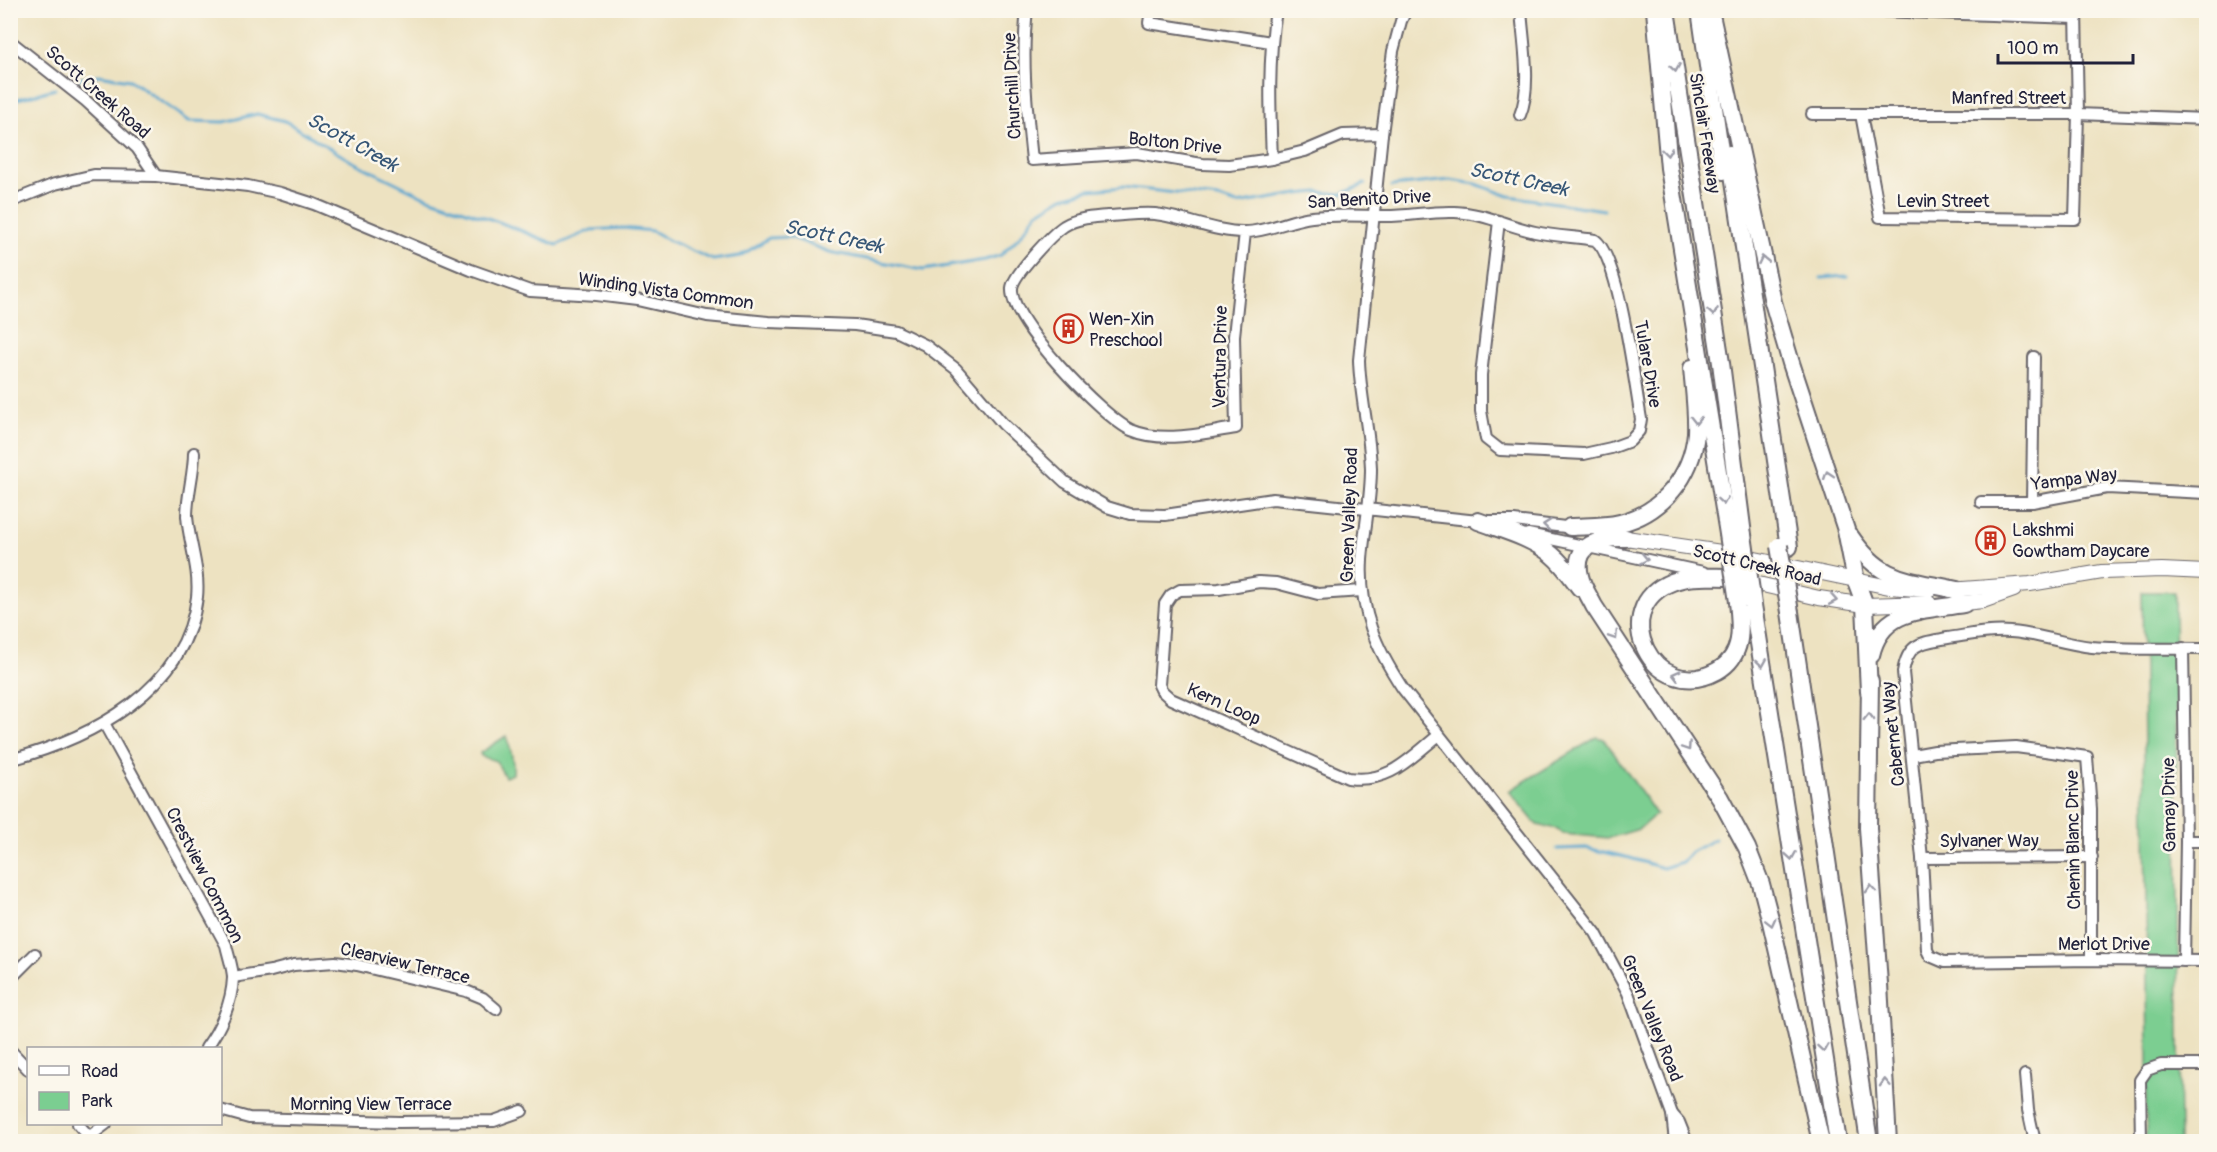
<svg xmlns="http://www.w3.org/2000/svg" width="2217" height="1152" viewBox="0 0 2217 1152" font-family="Pangolin,sans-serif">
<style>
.green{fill:#7bce91;stroke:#4e7866;stroke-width:1.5}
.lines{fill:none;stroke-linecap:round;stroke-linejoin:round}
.stream{stroke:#55a5cf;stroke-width:3}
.minor-casing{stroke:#69656a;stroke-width:14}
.major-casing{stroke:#69656a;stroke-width:16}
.highway-casing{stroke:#69656a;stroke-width:20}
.minor{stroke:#fff;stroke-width:10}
.major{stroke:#fff;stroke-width:14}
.highway{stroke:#fff;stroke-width:16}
.highway-bridge-casing{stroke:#69656a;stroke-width:20;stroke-linecap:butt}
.highway-bridge{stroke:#fff;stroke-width:16}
.oneway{stroke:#9c9ca7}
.labels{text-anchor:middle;stroke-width:5;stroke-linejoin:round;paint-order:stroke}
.street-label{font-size:18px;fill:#22223b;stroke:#fbf7ec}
.poi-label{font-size:18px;fill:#22223b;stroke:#fbf7ec;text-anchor:start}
.water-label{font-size:20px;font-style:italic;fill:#365676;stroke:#fbf7ec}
</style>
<rect width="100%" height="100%" fill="#fbf7ec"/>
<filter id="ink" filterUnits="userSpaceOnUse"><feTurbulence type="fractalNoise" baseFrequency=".0167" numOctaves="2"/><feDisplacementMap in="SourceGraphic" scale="12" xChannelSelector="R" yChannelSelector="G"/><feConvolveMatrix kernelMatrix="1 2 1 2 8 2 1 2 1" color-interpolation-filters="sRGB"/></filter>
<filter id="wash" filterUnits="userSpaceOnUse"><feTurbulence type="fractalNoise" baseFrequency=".008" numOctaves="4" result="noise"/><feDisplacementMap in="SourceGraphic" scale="24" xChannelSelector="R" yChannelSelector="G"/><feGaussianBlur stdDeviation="1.35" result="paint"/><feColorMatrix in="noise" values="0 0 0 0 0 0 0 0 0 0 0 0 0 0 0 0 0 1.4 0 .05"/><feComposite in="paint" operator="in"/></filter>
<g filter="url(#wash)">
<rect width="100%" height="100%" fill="#ede2c1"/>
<g class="green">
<path d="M2142,592H2175L2180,1141H2146V1084L2148,1080V1057Z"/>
<path d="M506,736C511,749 514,761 513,774L505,777L496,761L481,756L480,753Z"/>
<path d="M1597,737L1604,739L1656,814L1639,829L1609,838L1563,834L1558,829L1537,825L1509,791Z"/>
</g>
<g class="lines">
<g class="stream">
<path d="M73,80L99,75L130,80L189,121L224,122L257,114L285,121L351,161L423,196L499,222L557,245L591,230L623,228L652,231L672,242L713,260L740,256L769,238L790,237L830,252L923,270L985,260L1001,255L1021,235L1037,213L1063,197L1089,190L1123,187L1219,198L1237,204L1298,194L1318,192L1342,194L1365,184"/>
<path d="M10,101L55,89"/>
<path d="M1392,186L1450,180L1476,184L1509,196L1604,210"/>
<path d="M1821,278L1847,276"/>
<path d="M1557,849L1586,848L1630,858L1663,868L1682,862L1691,852L1715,839"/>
</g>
</g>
</g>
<g filter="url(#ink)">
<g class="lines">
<defs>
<g id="minor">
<path d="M1027,10C1021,60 1027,111 1032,160L1137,153L1202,164L1229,165L1272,159L1305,151L1343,135L1382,134"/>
<path d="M1151,10L1149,23L1271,42"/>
<path d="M1406,10L1401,21L1393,51L1382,134L1359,360C1360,397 1370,432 1371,469C1371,500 1364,530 1362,560C1359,611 1376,648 1403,689L1596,933L1628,993L1672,1114L1679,1122L1687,1142"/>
<path d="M1849,10L2076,18"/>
<path d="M10,41L86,101L137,148L156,176"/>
<path d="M1812,114H2078L2206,119"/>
<path d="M1861,114L1880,217L2075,219L2078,114L2076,10"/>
<path d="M1520,115C1532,87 1523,41 1521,10"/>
<path d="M1272,159C1270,109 1268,61 1276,10"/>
<path d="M10,202L55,184L94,175L156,176L248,186L280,193L314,204L471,270L530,291L596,295L637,300L707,316L768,322L855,325L896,331L925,345L956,369L1003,424L1065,482L1107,507L1130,514L1165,515L1273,499L1478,521H1514L1574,528"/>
<path d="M1245,232L1234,336L1236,428C1202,433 1164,444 1131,430C1103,417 1009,321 1012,288C1013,275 1052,234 1064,226C1077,218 1094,217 1109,216C1124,215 1140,213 1155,214C1183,217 1218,233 1245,232C1267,232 1291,219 1312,217C1337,214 1362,216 1386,216C1409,216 1432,211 1455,212C1483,213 1508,226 1535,232C1555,236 1575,237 1595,240C1619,256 1635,386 1641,419L1639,431L1630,441L1611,448L1584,454L1500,450L1486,439L1481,411V375L1499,221"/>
<path d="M1981,502H2032L2107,488L2206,493"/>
<path d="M2032,502L2034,357"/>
<path d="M1528,534L1703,572"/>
<path d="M1362,591L1318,594L1276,583L1259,582L1219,589L1180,590L1171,595L1165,604L1159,685L1162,691L1171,699L1348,778C1389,784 1409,759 1439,735"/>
<path d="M2183,648L2186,841L2184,961"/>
<path d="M2206,649C2169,648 2130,650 2092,647C2064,644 2039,634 2011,632C1990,630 1969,635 1948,638C1921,643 1908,642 1903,672L1922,858L1927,950L1930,956L1944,962L2091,960L2206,961"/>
<path d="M104,723L226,945C228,955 233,968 233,978C232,1003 220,1029 206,1048"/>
<path d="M1913,755L1935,751L2016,747L2087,757L2091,809V960"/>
<path d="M10,760C92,738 186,690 197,597C200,569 189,543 187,516C187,495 194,474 194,453"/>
<path d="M2186,841H2206"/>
<path d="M1922,858L2092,857"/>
<path d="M233,977L271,971L294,965L335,962L357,965L466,991L483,998L496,1009"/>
<path d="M10,979L35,954"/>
<path d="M10,1050L28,1069"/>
<path d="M2025,1075L2028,1110L2035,1142"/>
<path d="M220,1110L249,1118L399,1122L494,1121L522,1111"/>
<path d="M1672,1114L1675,1142"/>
<path d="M78,1124L94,1142"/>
<path d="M90,1136L106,1124"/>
<path d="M2141,1142L2140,1080L2147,1070L2161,1065H2206"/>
</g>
<g id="major">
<path d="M1626,538L1721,552L1889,587L1930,590"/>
<path d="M1741,580L1819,598L1865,605L1929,603"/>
<path d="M1949,590L2030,584L2102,572L2162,570L2206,572"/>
<path d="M1954,604L1983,601L2014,590"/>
</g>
<g id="highway">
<path d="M1655,10L1669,168L1728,534"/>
<path d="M1666,10L1721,363L1743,535"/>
<path d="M1700,10L1723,171"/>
<path d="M1710,10L1773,302L1791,363L1846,530L1856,581L1865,605L1869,692"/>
<path d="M1730,154L1789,547"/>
<path d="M1478,521C1502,530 1533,538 1552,555C1563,564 1571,576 1580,588"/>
<path d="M1570,527C1586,526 1604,527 1620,523C1662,513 1692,476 1696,433C1697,412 1694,390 1692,368"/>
<path d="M1850,536C1882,583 1906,579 1957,590"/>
<path d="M1626,538C1601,537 1572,544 1580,576C1582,586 1589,596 1594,606L1720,798L1747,848L1761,884L1771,922L1821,1142"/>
<path d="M1727,577C1709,577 1689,575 1672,582C1606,608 1653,706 1717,671C1744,656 1741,628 1738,602"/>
<path d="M1753,605L1838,1142"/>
<path d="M1790,612L1869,1142"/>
<path d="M1871,655C1882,607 1925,611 1964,604"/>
<path d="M1870,681L1868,828L1879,984L1888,1142"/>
</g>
</defs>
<use href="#minor" class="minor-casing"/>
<use href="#major" class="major-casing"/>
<use href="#highway" class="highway-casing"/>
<use href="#minor" class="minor"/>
<use href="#major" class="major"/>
<use href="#highway" class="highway"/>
<defs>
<g id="highway-bridge">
<path d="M1728,534L1738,602"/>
<path d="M1743,535L1753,605"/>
<path d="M1779,546L1790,612"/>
</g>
</defs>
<use href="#highway-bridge" class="highway-bridge-casing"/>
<use href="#highway-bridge" class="highway-bridge"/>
</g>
<defs><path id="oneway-chevron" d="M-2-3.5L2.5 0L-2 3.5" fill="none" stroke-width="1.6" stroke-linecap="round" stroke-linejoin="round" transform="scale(1.5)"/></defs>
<g class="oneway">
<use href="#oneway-chevron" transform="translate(1675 68) rotate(81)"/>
<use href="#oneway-chevron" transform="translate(1667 152) rotate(83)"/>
<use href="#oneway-chevron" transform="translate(1763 260) rotate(-103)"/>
<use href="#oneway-chevron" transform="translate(1713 312) rotate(81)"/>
<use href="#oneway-chevron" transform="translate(1696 420) rotate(89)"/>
<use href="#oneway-chevron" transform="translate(1828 475) rotate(-108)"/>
<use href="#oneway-chevron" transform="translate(1723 501) rotate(81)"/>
<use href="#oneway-chevron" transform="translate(1547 525) rotate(-174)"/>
<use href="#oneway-chevron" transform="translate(1644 559) rotate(12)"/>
<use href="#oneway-chevron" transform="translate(1833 600) rotate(10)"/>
<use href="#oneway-chevron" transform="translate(1614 636) rotate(57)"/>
<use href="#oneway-chevron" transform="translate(1762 663) rotate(81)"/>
<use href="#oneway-chevron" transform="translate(1676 675) rotate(-165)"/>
<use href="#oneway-chevron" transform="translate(1869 717) rotate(-89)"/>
<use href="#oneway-chevron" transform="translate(1687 747) rotate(56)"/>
<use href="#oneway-chevron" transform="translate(1791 856) rotate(81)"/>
<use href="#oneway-chevron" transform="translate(1871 889) rotate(-94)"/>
<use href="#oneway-chevron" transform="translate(1771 922) rotate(76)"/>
<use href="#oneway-chevron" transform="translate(1823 1048) rotate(81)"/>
<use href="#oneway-chevron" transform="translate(1885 1083) rotate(-93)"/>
</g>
</g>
<defs>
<symbol id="building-ring" viewBox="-11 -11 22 22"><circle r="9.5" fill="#fbf7ec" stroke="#c8321e" stroke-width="1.5"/><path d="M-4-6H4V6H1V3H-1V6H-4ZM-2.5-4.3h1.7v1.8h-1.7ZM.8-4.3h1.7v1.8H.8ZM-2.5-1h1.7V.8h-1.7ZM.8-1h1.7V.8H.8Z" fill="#c8321e"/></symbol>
</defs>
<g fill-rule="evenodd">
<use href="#building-ring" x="1052" y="312" width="33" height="33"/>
<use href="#building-ring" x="1974" y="524" width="33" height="33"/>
</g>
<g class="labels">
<g class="street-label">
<text transform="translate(1012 86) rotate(-93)" y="6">Churchill Drive</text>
<text transform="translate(98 92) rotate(41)" y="6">Scott Creek Road</text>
<text x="2009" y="104">Manfred Street</text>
<text transform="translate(1705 133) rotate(81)" y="6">Sinclair Freeway</text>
<text transform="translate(1175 143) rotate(6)" y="6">Bolton Drive</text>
<text transform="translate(1369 199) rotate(-3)" y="6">San Benito Drive</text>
<text x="1943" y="207">Levin Street</text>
<text transform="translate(666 291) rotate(8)" y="6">Winding Vista Common</text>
<text transform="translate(1220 357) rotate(-89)" y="6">Ventura Drive</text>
<text transform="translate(1648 364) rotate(80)" y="6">Tulare Drive</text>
<text transform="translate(2074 479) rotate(-7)" y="6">Yampa Way</text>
<text transform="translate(1349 515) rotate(-88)" y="6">Green Valley Road</text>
<text transform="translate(1757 565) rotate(13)" y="6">Scott Creek Road</text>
<text transform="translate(1224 704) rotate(24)" y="6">Kern Loop</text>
<text transform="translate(1893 734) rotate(-96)" y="6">Cabernet Way</text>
<text transform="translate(2169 805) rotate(-91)" y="6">Gamay Drive</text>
<text transform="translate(2073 840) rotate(-91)" y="6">Chenin Blanc Drive</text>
<text x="1989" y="847">Sylvaner Way</text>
<text transform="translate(205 875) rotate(63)" y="6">Crestview Common</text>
<text x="2104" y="950">Merlot Drive</text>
<text transform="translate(405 963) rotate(13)" y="6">Clearview Terrace</text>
<text transform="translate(1652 1018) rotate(68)" y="6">Green Valley Road</text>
<text x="371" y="1110">Morning View Terrace</text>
</g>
<g class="poi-label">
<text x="1089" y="325">Wen-Xin<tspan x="1089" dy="21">Preschool</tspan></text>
<text x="2012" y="536">Lakshmi<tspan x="2012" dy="21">Gowtham Daycare</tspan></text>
</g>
<g class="water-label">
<text transform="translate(353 142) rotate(29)" y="7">Scott Creek</text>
<text transform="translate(1519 179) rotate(12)" y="7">Scott Creek</text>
<text transform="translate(834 236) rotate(12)" y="7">Scott Creek</text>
</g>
</g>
<rect width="2217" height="1152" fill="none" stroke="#fbf7ec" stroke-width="36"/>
<rect x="27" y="1047" width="195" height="78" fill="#fbf7ec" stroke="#a4a2a5" stroke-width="1.5"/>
<rect x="39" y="1066" width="30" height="9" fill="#ffffff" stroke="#a4a2a5" stroke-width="1.5"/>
<text x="81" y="1077" font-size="18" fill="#22223b">Road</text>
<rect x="39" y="1092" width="30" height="18" fill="#7bce91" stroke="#a4a2a5" stroke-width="1.5"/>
<text x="81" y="1107" font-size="18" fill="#22223b">Park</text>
<path d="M1998 54v9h135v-9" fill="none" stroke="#22223b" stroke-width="3"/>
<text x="2007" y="54" font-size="18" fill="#22223b" stroke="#fbf7ec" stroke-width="4.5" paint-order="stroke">100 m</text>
</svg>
